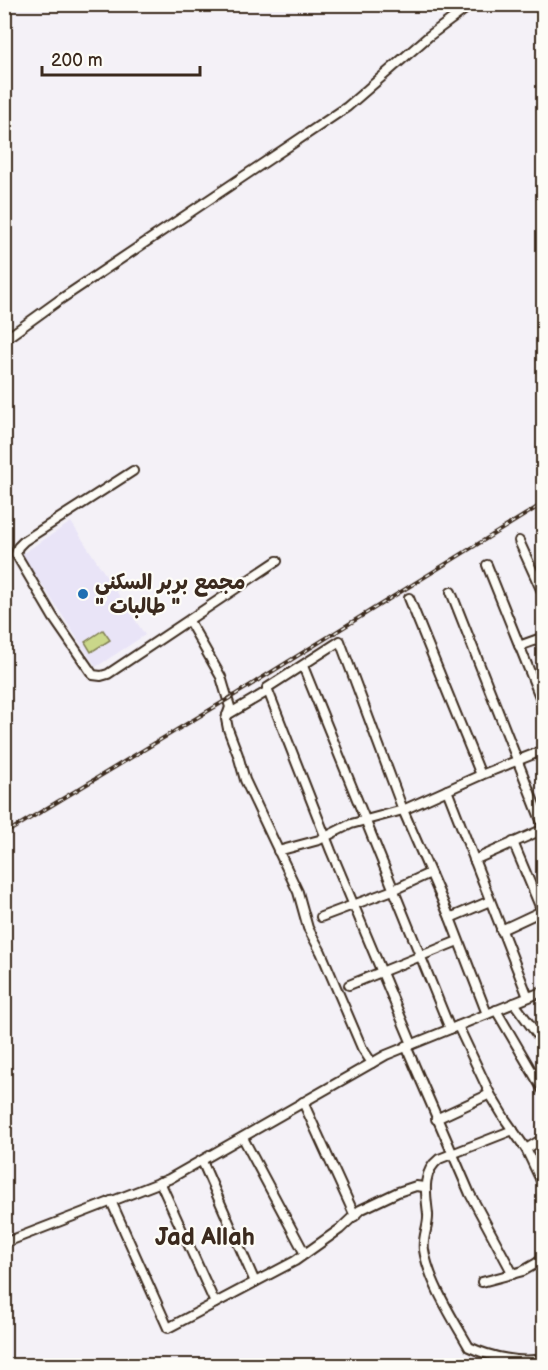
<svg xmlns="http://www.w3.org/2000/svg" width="548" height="1370" viewBox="0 0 548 1370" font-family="'Balsamiq Sans','Playpen Sans Arabic',sans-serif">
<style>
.built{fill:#e9e4f7}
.green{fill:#cad78a;stroke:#828054;stroke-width:1.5}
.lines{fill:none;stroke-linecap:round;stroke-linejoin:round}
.minor-casing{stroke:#3b2a1e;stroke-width:12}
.minor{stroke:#fdfcf7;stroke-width:8}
.rail-casing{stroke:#3b2a1e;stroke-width:4}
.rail{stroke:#fdfcf7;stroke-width:1.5;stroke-dasharray:4.5;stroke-linecap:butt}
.poi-dot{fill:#1f6fb2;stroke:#fdfcf7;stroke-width:2}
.labels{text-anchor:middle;stroke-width:4.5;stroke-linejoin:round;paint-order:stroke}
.poi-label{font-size:21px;font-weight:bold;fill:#3b2a1e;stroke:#fdfcf7;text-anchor:start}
.quarter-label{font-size:24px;font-weight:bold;fill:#3b2a1e;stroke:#fdfcf7}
</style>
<rect width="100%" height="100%" fill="#f4f1f7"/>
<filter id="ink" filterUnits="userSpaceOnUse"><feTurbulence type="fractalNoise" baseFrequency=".0167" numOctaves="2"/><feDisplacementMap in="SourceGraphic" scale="12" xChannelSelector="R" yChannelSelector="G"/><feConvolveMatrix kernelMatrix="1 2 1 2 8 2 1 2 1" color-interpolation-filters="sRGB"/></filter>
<g filter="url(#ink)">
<path class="built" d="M71,522L145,635L96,667L22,554Z"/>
<path class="green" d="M103,630L110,640L91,652L85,642Z"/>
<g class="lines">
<defs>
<g id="minor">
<path d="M4,340L58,301L347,107L429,36L472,4"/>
<path d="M133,471L24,541L18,547L16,554L53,617L93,675L101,676L108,674L277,561"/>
<path d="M519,541L544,596"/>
<path d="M487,565L544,707"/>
<path d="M451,592L544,828"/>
<path d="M409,598L481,775"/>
<path d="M189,621L221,677L230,707L226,719L228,729L238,755L245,780L298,892L308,928L321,952L362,1048L372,1063"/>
<path d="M519,646L544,637"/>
<path d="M303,666L450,1029"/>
<path d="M227,715L268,691"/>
<path d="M447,790L528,997"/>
<path d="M513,842L544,916"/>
<path d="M278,851L319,840L351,824L403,810L481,775L544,750"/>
<path d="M474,860L544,829"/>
<path d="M321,917L393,890L430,873"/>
<path d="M450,918L490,901"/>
<path d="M501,930L544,910"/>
<path d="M349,985L458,941"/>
<path d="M514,1003L544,1044"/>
<path d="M496,1010L544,1092"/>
<path d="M458,1026L490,1094L505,1119L526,1149L544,1187"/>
<path d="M412,1044L331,851L267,688L340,641L403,810L450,918L487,1014"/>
<path d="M406,1046L470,1194L513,1274"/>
<path d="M303,1102L355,1216"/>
<path d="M436,1119L490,1094"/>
<path d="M513,1130L439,1159C421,1173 426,1194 428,1214C429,1226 422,1237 424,1250C429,1282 453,1319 469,1347C488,1356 523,1365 544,1358"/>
<path d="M243,1138L305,1254"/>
<path d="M526,1149L544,1138"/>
<path d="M202,1161L255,1282"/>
<path d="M160,1182L215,1303"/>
<path d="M111,1201L168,1328L295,1261L340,1229L360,1210L398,1192L416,1186L424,1187"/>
<path d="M4,1243L169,1179L386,1055L544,991"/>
<path d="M538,1262L544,1274"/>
<path d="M482,1282L523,1271L544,1259"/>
</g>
</defs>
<use href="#minor" class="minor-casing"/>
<use href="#minor" class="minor"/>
<defs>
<path id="rail" d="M4,834L228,699L544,503"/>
</defs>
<use href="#rail" class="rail-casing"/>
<use href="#rail" class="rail"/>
</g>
</g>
<circle class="poi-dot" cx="83" cy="594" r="6"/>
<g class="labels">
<g class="poi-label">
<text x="95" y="589">مجمع بربر السكني<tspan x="95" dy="24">" طالبات "</tspan></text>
</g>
<g class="quarter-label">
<text x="205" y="1245">Jad Allah</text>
</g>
</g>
<rect width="548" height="1370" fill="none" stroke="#fdfcf7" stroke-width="24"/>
<rect x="12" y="12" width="524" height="1346" fill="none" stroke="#3b2a1e" stroke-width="2" filter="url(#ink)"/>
<path d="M42 66v9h158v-9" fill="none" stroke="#3b2a1e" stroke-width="3"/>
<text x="51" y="66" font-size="18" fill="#3b2a1e" stroke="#fdfcf7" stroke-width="4.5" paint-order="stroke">200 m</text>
</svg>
